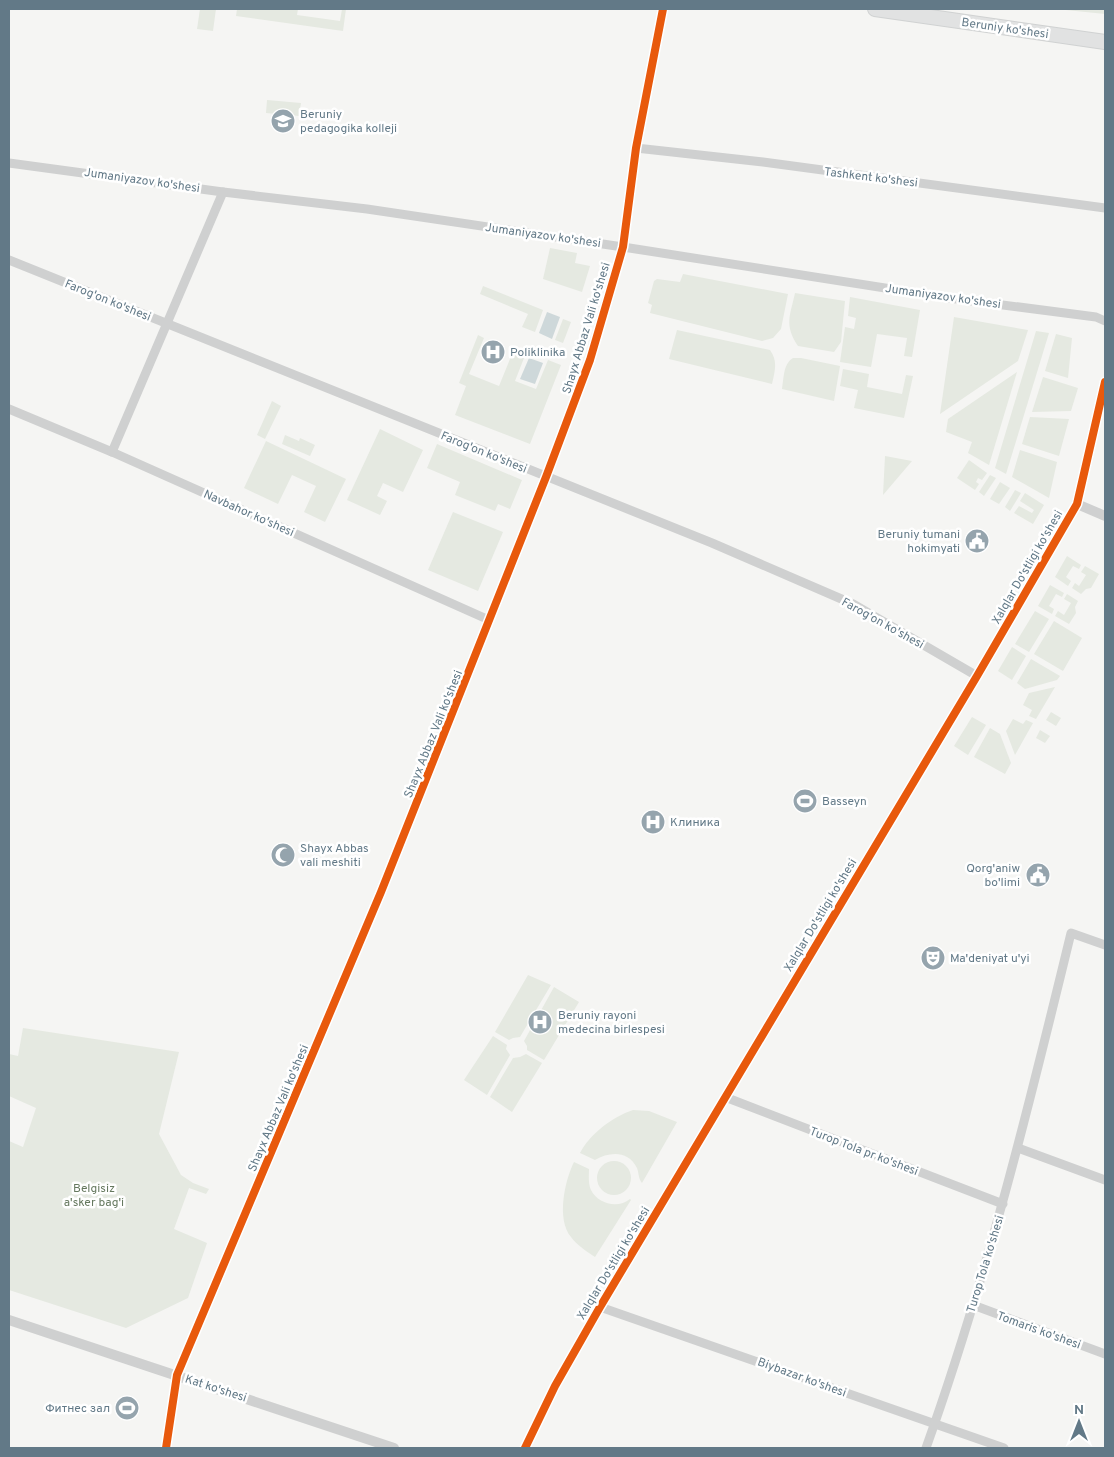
<svg xmlns="http://www.w3.org/2000/svg" width="1114" height="1457" viewBox="0 0 1114 1457" font-family="Overpass,sans-serif">
<style>
.green{fill:#e5e9e1}
.water{fill:#ced8da}
.lines{fill:none;stroke-linecap:round;stroke-linejoin:round}
.primary-casing{stroke:#d0d2d2;stroke-width:16}
.minor{stroke:#cfd0d0;stroke-width:9}
.tertiary{stroke:#cfd0d0;stroke-width:10}
.primary{stroke:#e1e2e2;stroke-width:14}
.cycleway-casing{stroke:#fff;stroke-width:11}
.cycleway{stroke:#e8590c;stroke-width:8}
.labels{text-anchor:middle;stroke-width:5;stroke-linejoin:round;paint-order:stroke}
.street-label{font-size:12px;fill:#627987;stroke:#fff}
.poi-label{font-size:12px;fill:#627987;stroke:#fff;text-anchor:start}
.park-label{font-size:12px;fill:#65785e;stroke:#fff}
</style>
<rect width="100%" height="100%" fill="#f5f5f3"/>
<g class="green">
<path d="M200,9H216L213,31L197,29Z"/>
<path d="M237,9H298L297,15L340,21L342,9H346L343,31L236,16Z"/>
<path d="M1056,9H1105V14Z"/>
<path d="M267,100L301,103L299,116L266,113Z"/>
<path d="M550,248L577,253L575,263L590,266L582,292L543,279Z"/>
<path d="M683,274L788,294L781,329L773,338L762,341L650,313L652,305L648,303L654,281L657,279L680,282Z"/>
<path d="M483,286L543,310L535,332L522,327L528,314L480,294Z"/>
<path d="M795,293L845,301L841,342L834,352L798,346C784,325 790,316 795,293Z"/>
<path d="M850,297L920,310L912,357L904,356L907,338L877,334L871,367L840,362L845,327L854,329L856,318L848,316Z"/>
<path d="M954,317L1028,330L1018,361L940,414Z"/>
<path d="M563,319L571,322L563,343L555,340Z"/>
<path d="M677,330L770,350C778,361 775,371 772,384L669,359Z"/>
<path d="M1036,331L1049,333L1006,474L995,468Z"/>
<path d="M1056,334L1072,338L1068,378L1045,371Z"/>
<path d="M478,335L484,338L469,374L499,386L512,354L524,358L515,381L536,389L548,360L561,365L530,444L455,415L466,386L459,383Z"/>
<path d="M793,358H801L840,366L834,401L782,389C784,378 783,364 793,358Z"/>
<path d="M843,369L869,374L867,387L902,394L906,375L913,376L904,418L854,408L858,390L840,386Z"/>
<path d="M1017,372L989,465L968,453L972,442L946,432L948,419Z"/>
<path d="M1043,377L1078,388L1071,411L1032,412Z"/>
<path d="M272,401L281,406L265,439L257,435Z"/>
<path d="M1030,417L1069,419L1059,456L1022,444Z"/>
<path d="M380,429L423,450L403,492L383,483L377,496L387,501L380,515L347,500Z"/>
<path d="M285,435L299,441L300,438L315,445L310,456L282,444Z"/>
<path d="M266,441L346,479L325,522L304,512L316,486L292,475L278,504L244,488Z"/>
<path d="M437,444L522,480L510,509L498,504L495,511L455,495L460,482L427,468Z"/>
<path d="M1020,450L1057,462L1049,498L1012,477Z"/>
<path d="M885,456L912,461L883,495Z"/>
<path d="M969,460L987,473L982,480L978,478L976,482L979,484L975,490L957,478Z"/>
<path d="M990,475L996,478L984,496L979,492Z"/>
<path d="M1000,482L1010,488L999,504L990,499Z"/>
<path d="M1015,490L1021,493L1010,511L1005,507Z"/>
<path d="M1025,493L1044,505L1033,524L1014,513L1019,506L1032,513L1034,510L1020,501Z"/>
<path d="M453,512L503,532L478,591L428,570Z"/>
<path d="M1067,556L1081,565L1079,569L1073,566L1066,577L1071,581L1068,586L1055,577Z"/>
<path d="M1085,566L1099,574L1091,588L1086,589L1081,594L1072,588L1075,583L1079,586L1086,575L1081,572Z"/>
<path d="M1050,585L1064,593L1062,597L1056,594L1049,606L1054,609L1052,614L1038,606Z"/>
<path d="M1067,594L1078,601L1075,607L1076,613L1069,624L1055,616L1058,611L1064,615L1071,603L1064,599Z"/>
<path d="M1035,611L1049,619L1029,652L1015,644Z"/>
<path d="M1054,621L1082,638L1063,671L1034,654Z"/>
<path d="M1012,647L1026,656L1012,680L998,671Z"/>
<path d="M1031,659L1060,676L1057,680L1025,689L1017,683Z"/>
<path d="M1055,687L1036,719L1029,716L1032,710L1023,705L1029,693Z"/>
<path d="M1051,712L1061,718L1056,726L1046,720Z"/>
<path d="M972,717L986,725L968,755L954,746Z"/>
<path d="M1013,719L1023,724L1026,720L1033,723L1015,755L1006,731Z"/>
<path d="M990,728L1000,734L1011,763L1005,774L974,757Z"/>
<path d="M1040,730L1050,736L1045,743L1036,738Z"/>
<path d="M528,975L551,985L520,1037L513,1038L509,1040L495,1032Z"/>
<path d="M554,987L579,1002L544,1060L527,1050V1046L524,1041Z"/>
<path d="M23,1028L179,1052L159,1134L181,1175L193,1183L209,1189L206,1194L189,1188L174,1229L207,1243L188,1298L126,1328L9,1290V1141L23,1147L36,1108L9,1096V1054L18,1056Z"/>
<path d="M493,1036L507,1045L506,1049L510,1055L487,1095L464,1080Z"/>
<path d="M526,1054L542,1063L512,1112L490,1097L513,1058L520,1057Z"/>
<path d="M633,1110L649,1111L677,1122L642,1183C638,1178 639,1173 637,1168C628,1150 609,1152 595,1160L580,1153C590,1134 612,1117 633,1110Z"/>
<circle cx="614" cy="1178" r="17"/>
<path d="M574,1162L589,1169C589,1176 588,1183 591,1190C598,1204 618,1209 630,1199L631,1200L595,1257C586,1251 577,1245 571,1237C556,1219 565,1180 574,1162Z"/>
</g>
<g class="water">
<path d="M547,312L560,317L552,339L539,333Z"/>
<path d="M529,358L543,363L535,384L520,379Z"/>
</g>
<g class="lines">
<defs>
<path id="primary" d="M875,9L1105,42"/>
</defs>
<use href="#primary" class="primary-casing"/>
<g class="minor">
<path d="M636,148L763,162L1105,208"/>
<path d="M9,163L223,192L367,209L623,247L949,298L1096,317L1105,321"/>
<path d="M9,260L712,543L853,604L977,676"/>
<path d="M9,409L112,452L489,620"/>
<path d="M112,452L223,192"/>
<path d="M725,1097L1003,1204"/>
<path d="M1018,1148L1105,1180"/>
<path d="M973,1305L1105,1354"/>
<path d="M600,1307L1004,1448"/>
<path d="M166,1448L177,1375L381,892L546,477L590,360L623,247L636,148L663,9"/>
<path d="M926,1448C986,1280 1029,1106 1071,933L1105,945"/>
</g>
<g class="tertiary">
<path d="M1077,504L1105,516"/>
<path d="M9,1320L394,1448"/>
<path d="M525,1448L555,1386L600,1307L977,676L1077,504L1105,382"/>
</g>
<use href="#primary" class="primary"/>
<defs>
<g id="cycleway">
<path d="M166,1448L177,1375L381,892L546,477L590,360L623,247L636,148L663,9"/>
<path d="M525,1448L555,1386L600,1307L977,676L1077,504L1105,382"/>
</g>
</defs>
<use href="#cycleway" class="cycleway-casing"/>
<use href="#cycleway" class="cycleway"/>
</g>
<defs>
<symbol id="university-disc" viewBox="-11 -11 22 22"><circle r="9.5" fill="#95a4ad" stroke="#fff"/><path d="M0-5L7-2L0 1L-7-2ZM-4 1L0 2.5L4 1V4Q0 6-4 4Z" fill="#fff"/></symbol>
<symbol id="hospital-disc" viewBox="-11 -11 22 22"><circle r="9.5" fill="#95a4ad" stroke="#fff"/><path d="M-5-5h3v3.5h4V-5h3V5h-3V1.5h-4V5h-3Z" fill="#fff"/></symbol>
<symbol id="civic-disc" viewBox="-11 -11 22 22"><circle r="9.5" fill="#95a4ad" stroke="#fff"/><path d="M-.6-6.5H3V-4.5H.6V-3L4-1V1h2V6H-6V1h2V-1L-.6-3ZM-1.2 2.5V6h2.4V2.5Z" fill="#fff"/></symbol>
<symbol id="stadium-disc" viewBox="-11 -11 22 22"><circle r="9.5" fill="#95a4ad" stroke="#fff"/><path d="M0-5a6.5 5 0 1 0 0 10a6.5 5 0 1 0 0-10ZM-3.5-1.8h7v3.6h-7Z" fill="#fff"/></symbol>
<symbol id="mosque-disc" viewBox="-11 -11 22 22"><circle r="9.5" fill="#95a4ad" stroke="#fff"/><path d="M3.5-4.9A6 6 0 1 0 3.5 4.9A5 5 0 1 1 3.5-4.9Z" fill="#fff"/></symbol>
<symbol id="theatre-disc" viewBox="-11 -11 22 22"><circle r="9.5" fill="#95a4ad" stroke="#fff"/><path d="M-5-5.5Q0-4 5-5.5V0Q5 5 0 6Q-5 5-5 0ZM-3.3-2.5H-1v1.5H-3.3ZM1-2.5H3.3v1.5H1ZM-2.8 1Q0 5.5 2.8 1Z" fill="#fff"/></symbol>
</defs>
<g fill-rule="evenodd">
<use href="#university-disc" x="269" y="107" width="28" height="28"/>
<use href="#hospital-disc" x="479" y="338" width="28" height="28"/>
<use href="#civic-disc" x="963" y="527" width="28" height="28"/>
<use href="#stadium-disc" x="791" y="787" width="28" height="28"/>
<use href="#hospital-disc" x="639" y="808" width="28" height="28"/>
<use href="#mosque-disc" x="269" y="841" width="28" height="28"/>
<use href="#civic-disc" x="1024" y="861" width="28" height="28"/>
<use href="#theatre-disc" x="919" y="944" width="28" height="28"/>
<use href="#hospital-disc" x="526" y="1008" width="28" height="28"/>
<use href="#stadium-disc" x="113" y="1394" width="28" height="28"/>
</g>
<g class="labels">
<g class="street-label">
<text transform="translate(1005 28) rotate(8)" y="4">Beruniy ko'shesi</text>
<text transform="translate(871 177) rotate(7)" y="4">Tashkent ko'shesi</text>
<text transform="translate(142 180) rotate(8)" y="4">Jumaniyazov ko'shesi</text>
<text transform="translate(543 235) rotate(8)" y="4">Jumaniyazov ko'shesi</text>
<text transform="translate(943 296) rotate(8)" y="4">Jumaniyazov ko'shesi</text>
<text transform="translate(108 300) rotate(22)" y="4">Farog'on ko'shesi</text>
<text transform="translate(586 328) rotate(-73)" y="4">Shayx Abbaz Vali ko'shesi</text>
<text transform="translate(484 452) rotate(22)" y="4">Farog'on ko'shesi</text>
<text transform="translate(249 513) rotate(24)" y="4">Navbahor ko'shesi</text>
<text transform="translate(1027 567) rotate(-60)" y="4">Xalqlar Do'stligi ko'shesi</text>
<text transform="translate(883 623) rotate(29)" y="4">Farog'on ko'shesi</text>
<text transform="translate(433 734) rotate(-68)" y="4">Shayx Abbaz Vali ko'shesi</text>
<text transform="translate(820 915) rotate(-59)" y="4">Xalqlar Do'stligi ko'shesi</text>
<text transform="translate(278 1108) rotate(-67)" y="4">Shayx Abbaz Vali ko'shesi</text>
<text transform="translate(864 1151) rotate(21)" y="4">Turop Tola pr ko'shesi</text>
<text transform="translate(613 1263) rotate(-59)" y="4">Xalqlar Do'stligi ko'shesi</text>
<text transform="translate(985 1264) rotate(-73)" y="4">Turop Tola ko'shesi</text>
<text transform="translate(1039 1330) rotate(20)" y="4">Tomaris ko'shesi</text>
<text transform="translate(802 1377) rotate(20)" y="4">Biybazar ko'shesi</text>
<text transform="translate(216 1388) rotate(18)" y="4">Kat ko'shesi</text>
</g>
<g class="poi-label">
<text x="300" y="118">Beruniy<tspan x="300" dy="14">pedagogika kolleji</tspan></text>
<text x="510" y="356">Poliklinika</text>
<text x="960" y="538" text-anchor="end">Beruniy tumani<tspan x="960" dy="14">hokimyati</tspan></text>
<text x="822" y="805">Basseyn</text>
<text x="670" y="826">Клиника</text>
<text x="300" y="852">Shayx Abbas<tspan x="300" dy="14">vali meshiti</tspan></text>
<text x="1020" y="872" text-anchor="end">Qorg'aniw<tspan x="1020" dy="14">bo'limi</tspan></text>
<text x="950" y="962">Ma'deniyat u'yi</text>
<text x="558" y="1019">Beruniy rayoni<tspan x="558" dy="14">medecina birlespesi</tspan></text>
<text x="110" y="1412" text-anchor="end">Фитнес зал</text>
</g>
<g class="park-label">
<text x="94" y="1192">Belgisiz<tspan x="94" dy="14">a'sker bag'i</tspan></text>
</g>
</g>
<rect width="1114" height="1457" fill="none" stroke="#627987" stroke-width="20"/>
<g transform="translate(1079 1422)" stroke="#ffffff" stroke-width="4" paint-order="stroke">
<path d="M0-4L9 19L0 12L-9 19Z" fill="#627987"/>
<text y="-8" font-size="14" font-weight="bold" text-anchor="middle" fill="#627987">N</text>
</g>
</svg>
